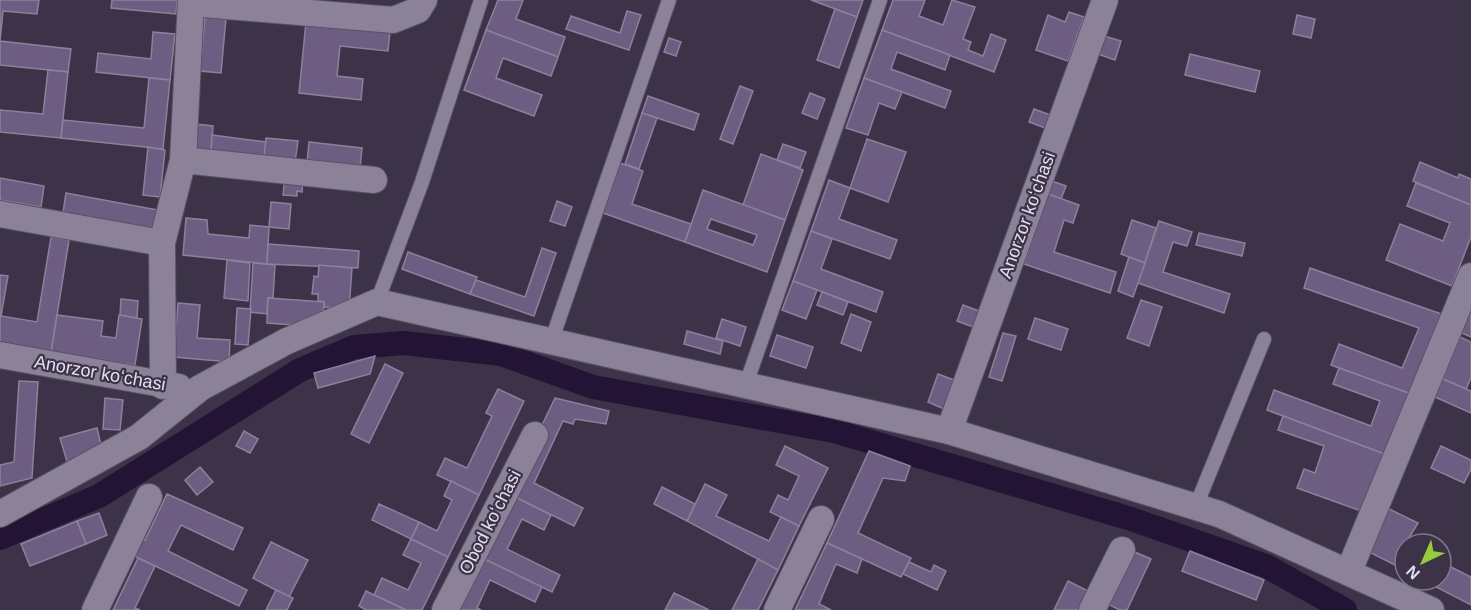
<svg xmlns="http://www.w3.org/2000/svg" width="1471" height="610" viewBox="0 0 1471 610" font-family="Arial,sans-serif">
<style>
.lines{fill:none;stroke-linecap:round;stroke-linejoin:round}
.canal{stroke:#231334;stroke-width:24}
.building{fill:#6e5d83;stroke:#8c819a;stroke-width:1.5;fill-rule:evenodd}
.service-casing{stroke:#595163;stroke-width:16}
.minor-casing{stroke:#595163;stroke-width:28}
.service{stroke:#8b8199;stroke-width:14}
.minor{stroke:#8b8199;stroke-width:26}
.labels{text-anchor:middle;stroke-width:4.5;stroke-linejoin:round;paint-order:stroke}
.street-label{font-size:18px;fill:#e5dfed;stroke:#3c3348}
</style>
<rect width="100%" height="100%" fill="#3c3348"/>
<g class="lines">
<path class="canal" d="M0,538L99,496L300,370L354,347L404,343L501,354L593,387L834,431L1128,518L1266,566L1345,610"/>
</g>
<g class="building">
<path d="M0,0H39L37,14L3,11L0,41L71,49L68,72L0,65Z"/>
<path d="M112,0H177L176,14L111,8Z"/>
<path d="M498,0H523L516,19L565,37L558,57L486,30Z"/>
<path d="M811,0H863L857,17Z"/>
<path d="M893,0H925L919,16L943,25L952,0L975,7L963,39L971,42L968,50L983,56L991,34L1006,40L994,72L882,30Z"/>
<path d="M835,9L857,17L839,68L817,60Z"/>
<path d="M627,11L641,15L629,50L566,29L571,16L620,33Z"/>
<path d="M1069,12L1084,17L1068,61L1036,50L1048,15L1065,22Z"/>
<path d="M1297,15L1315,19L1311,38L1293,34Z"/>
<path d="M205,16L226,18L221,73L200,71Z"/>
<path d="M306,22L390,31L388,51L340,46L337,76L363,79L361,100L299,93Z"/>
<path d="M486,30L558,57L551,76L503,58L496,78L542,95L534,116L464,90Z"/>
<path d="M882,30L950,55L945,70L897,52L891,69L951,91L945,108L864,78Z"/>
<path d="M153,32L175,34L170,80L96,72L98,53L151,59Z"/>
<path d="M1104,36L1121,41L1115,60L1098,54Z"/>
<path d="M669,38L681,42L676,56L664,52Z"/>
<path d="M1190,54L1260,71L1255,92L1185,75Z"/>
<path d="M48,70L68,72L61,138L0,132V110L43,114Z"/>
<path d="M149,78L170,80L163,149L61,138L63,120L144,128Z"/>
<path d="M864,78L902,92L895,109L879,103L868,135L846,128Z"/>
<path d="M740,86L753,91L733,144L720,139Z"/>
<path d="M810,93L825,99L817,119L802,113Z"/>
<path d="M648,96L699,114L694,130L642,113Z"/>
<path d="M1034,109L1053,116L1048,129L1029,122Z"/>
<path d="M642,113L657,118L639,169L625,164Z"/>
<path d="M195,124L213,126L211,153H192Z"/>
<path d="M212,135L266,142L264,158L211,153Z"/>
<path d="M266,138L298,141L295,162L264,158Z"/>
<path d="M867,139L906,152L888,202L850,188Z"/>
<path d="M309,142L362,148L360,168L307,163Z"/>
<path d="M783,144L806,152L800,168L777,160Z"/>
<path d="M148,147L165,150L160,197L143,195Z"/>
<path d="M761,154L803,170L785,220L743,205Z"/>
<path d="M1420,162L1458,178L1459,174L1471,179V205L1413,181Z"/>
<path d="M620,163L643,171L632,204L691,224L685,242L603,213Z"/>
<path d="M0,178L44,186L41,207L0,200Z"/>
<path d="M285,178L303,180L302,192L297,191V196L283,195Z"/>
<path d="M829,180L850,188L839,219L897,240L890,259L811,231Z"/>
<path d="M1052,181L1066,186L1061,199L1048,194Z"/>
<path d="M1416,183L1471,205V237L1452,286L1386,260L1400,224L1443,241L1450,223L1407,206Z"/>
<path d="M703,190L785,220L767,272L685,242ZM711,219L757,235L753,245L707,229Z"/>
<path d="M66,193L158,210L154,230L63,213Z"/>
<path d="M1048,194L1079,205L1073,223L1064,220L1054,252L1116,272L1110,293L1024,264Z"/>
<path d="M557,201L572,207L565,226L550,221Z"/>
<path d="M271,202L291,204L289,229L269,227Z"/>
<path d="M186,218L207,220L208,234L249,238L250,225L269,227L267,264L183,255Z"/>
<path d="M1132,220L1156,228L1145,263L1121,254Z"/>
<path d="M1159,221L1192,232L1187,246L1173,242L1163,272L1230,294L1224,313L1138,283Z"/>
<path d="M811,231L832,239L821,269L883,292L876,312L793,281Z"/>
<path d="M1199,233L1245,243L1242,256L1196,245Z"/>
<path d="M51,237L69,240L51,353L0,345V275L8,276L1,316L37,322Z"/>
<path d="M268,244L359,251L358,268L267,264Z"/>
<path d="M542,248L556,253L534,316L470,294L476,280L525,297Z"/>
<path d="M408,252L477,277L470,294L402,269Z"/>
<path d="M1129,257L1145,263L1133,297L1118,291Z"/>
<path d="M227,260L250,263L248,301L224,298Z"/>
<path d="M253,263L275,265L273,298H268L267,314L250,312Z"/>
<path d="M319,265L352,268L349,309L324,307V302L318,301V294H312L314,276L318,277Z"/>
<path d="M1310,268L1447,316L1411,394L1331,365L1339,344L1402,368L1419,328L1304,288Z"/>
<path d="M793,281L817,290L806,319L782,310Z"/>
<path d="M822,292L848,302L843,315L817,305Z"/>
<path d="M268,298L324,302L323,320L307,326L267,323Z"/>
<path d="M121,299L138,301L137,318L120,315Z"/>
<path d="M1141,300L1162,307L1149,346L1127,338Z"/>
<path d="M178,303L200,305L197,338L230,340L229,362L174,357Z"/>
<path d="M963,305L979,311L973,327L957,321Z"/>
<path d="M237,308L251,309L248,345L235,344Z"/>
<path d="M1471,308V337L1462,333Z"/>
<path d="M851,314L871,322L861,351L841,343Z"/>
<path d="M57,315L103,321L101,336L116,338L119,315L142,319L135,365L51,353Z"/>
<path d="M1035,318L1068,329L1061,350L1028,339Z"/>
<path d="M722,319L746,327L740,346L716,338Z"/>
<path d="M687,331L723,341L720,354L684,344Z"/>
<path d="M1003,333L1016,336L1002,381L989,377Z"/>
<path d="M777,335L813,347L806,368L770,356Z"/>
<path d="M1460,337L1471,342V378L1466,389L1443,379Z"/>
<path d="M375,356L370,374L318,388L314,373Z"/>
<path d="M385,364L403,373L369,443L351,434Z"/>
<path d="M1339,368L1411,394L1387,455L1267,410L1274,390L1371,426L1380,401L1333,384Z"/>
<path d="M938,374L954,380L944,409L928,402Z"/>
<path d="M1443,379L1471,391V413L1435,397Z"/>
<path d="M19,381L38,382L32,478L0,486V465L14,462Z"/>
<path d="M498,389L524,401L479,495L437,475L445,458L467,468L492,416L486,413Z"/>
<path d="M105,398L123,400L120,430L103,429Z"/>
<path d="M555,398L609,411L606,424L575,419L573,424L563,421L534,483L583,508L574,526L509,494Z"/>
<path d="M1283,416L1387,455L1364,512L1297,488L1304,469L1315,473L1324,446L1278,430Z"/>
<path d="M97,428L102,449L68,465L60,438Z"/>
<path d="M244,431L258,439L250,453L236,446Z"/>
<path d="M785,446L828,468L799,526L770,512L778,495L788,500L799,476L776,465Z"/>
<path d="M1441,446L1471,460V469L1464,483L1431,468Z"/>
<path d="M869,451L910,466L905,481L883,478L858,533L911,558L901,577L827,543Z"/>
<path d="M200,467L213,482L197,495L185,480Z"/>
<path d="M451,481L479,495L448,557L411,539L419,522L437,531L452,500L444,496Z"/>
<path d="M705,484L727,495L716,516L769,541L781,517L799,526L778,570L687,521Z"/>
<path d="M662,487L695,504L687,521L654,504Z"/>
<path d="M167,494L243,528L233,550L181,525L168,551L247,590L239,606L134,556L142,539L145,540Z"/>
<path d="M509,494L551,515L544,530L522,519L507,549L560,575L552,592L478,556Z"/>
<path d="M379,504L419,522L411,539L372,520Z"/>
<path d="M1383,506L1418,523L1405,544V570L1365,550Z"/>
<path d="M99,513L107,535L86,544L77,521Z"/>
<path d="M77,521L86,544L30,566L21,544Z"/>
<path d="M411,539L448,557L422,610H406L374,595L382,578L408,590L421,563L403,555Z"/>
<path d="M271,542L308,560L289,597L253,578Z"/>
<path d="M827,543L862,559L857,573L836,564L819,604L831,610H795Z"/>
<path d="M1130,550L1151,559L1127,610H1120L1105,603Z"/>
<path d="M1190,551L1264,580L1256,600L1182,571Z"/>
<path d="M478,556L542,587L535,602L490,580L477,608L481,610H451Z"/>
<path d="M138,558L155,566L135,608L140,610H113Z"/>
<path d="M758,559L778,570L758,610H732Z"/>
<path d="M909,562L931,572L934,565L946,571L937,590L903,574Z"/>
<path d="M1441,562L1471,577V605L1423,580H1441Z"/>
<path d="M1068,581L1090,592L1081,610H1054Z"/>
<path d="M276,590L293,598L287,610H266Z"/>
<path d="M366,591L374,595L406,610H366L359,606Z"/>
<path d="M674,593L709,610H665Z"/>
</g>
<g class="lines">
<defs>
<g id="service">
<path d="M377,302L422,182L481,0"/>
<path d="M551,342L669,0"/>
<path d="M745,387L880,0"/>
<path d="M1196,506L1264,339"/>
</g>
<g id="minor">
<path d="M191,3L393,20L418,10L424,0"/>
<path d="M183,160L374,180"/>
<path d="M0,214L162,243"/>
<path d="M0,355L179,387"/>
<path d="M163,386L162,243L183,160L191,0"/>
<path d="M949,431L1105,0"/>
<path d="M0,514L139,437L200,388L287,341L377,302L949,431L1219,514L1431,610"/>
<path d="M1349,571L1471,276"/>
<path d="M95,610L149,497"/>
<path d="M445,610L535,435"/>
<path d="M777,610L821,519"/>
<path d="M1092,610L1122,550"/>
</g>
</defs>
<use href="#service" class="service-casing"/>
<use href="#minor" class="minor-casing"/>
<use href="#service" class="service"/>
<use href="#minor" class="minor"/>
</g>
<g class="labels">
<g class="street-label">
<text transform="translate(1027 215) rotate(-70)" y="6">Anorzor koʻchasi</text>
<text transform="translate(100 373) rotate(10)" y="6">Anorzor koʻchasi</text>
<text transform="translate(490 522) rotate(-63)" y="6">Obod koʻchasi</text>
</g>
</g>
<g transform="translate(1423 562) rotate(224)"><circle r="28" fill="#3c3348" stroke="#80788a" stroke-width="1.5"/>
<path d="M0-4.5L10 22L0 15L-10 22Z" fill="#94cc3c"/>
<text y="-9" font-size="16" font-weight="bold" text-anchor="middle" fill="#e5dfed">N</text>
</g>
</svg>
